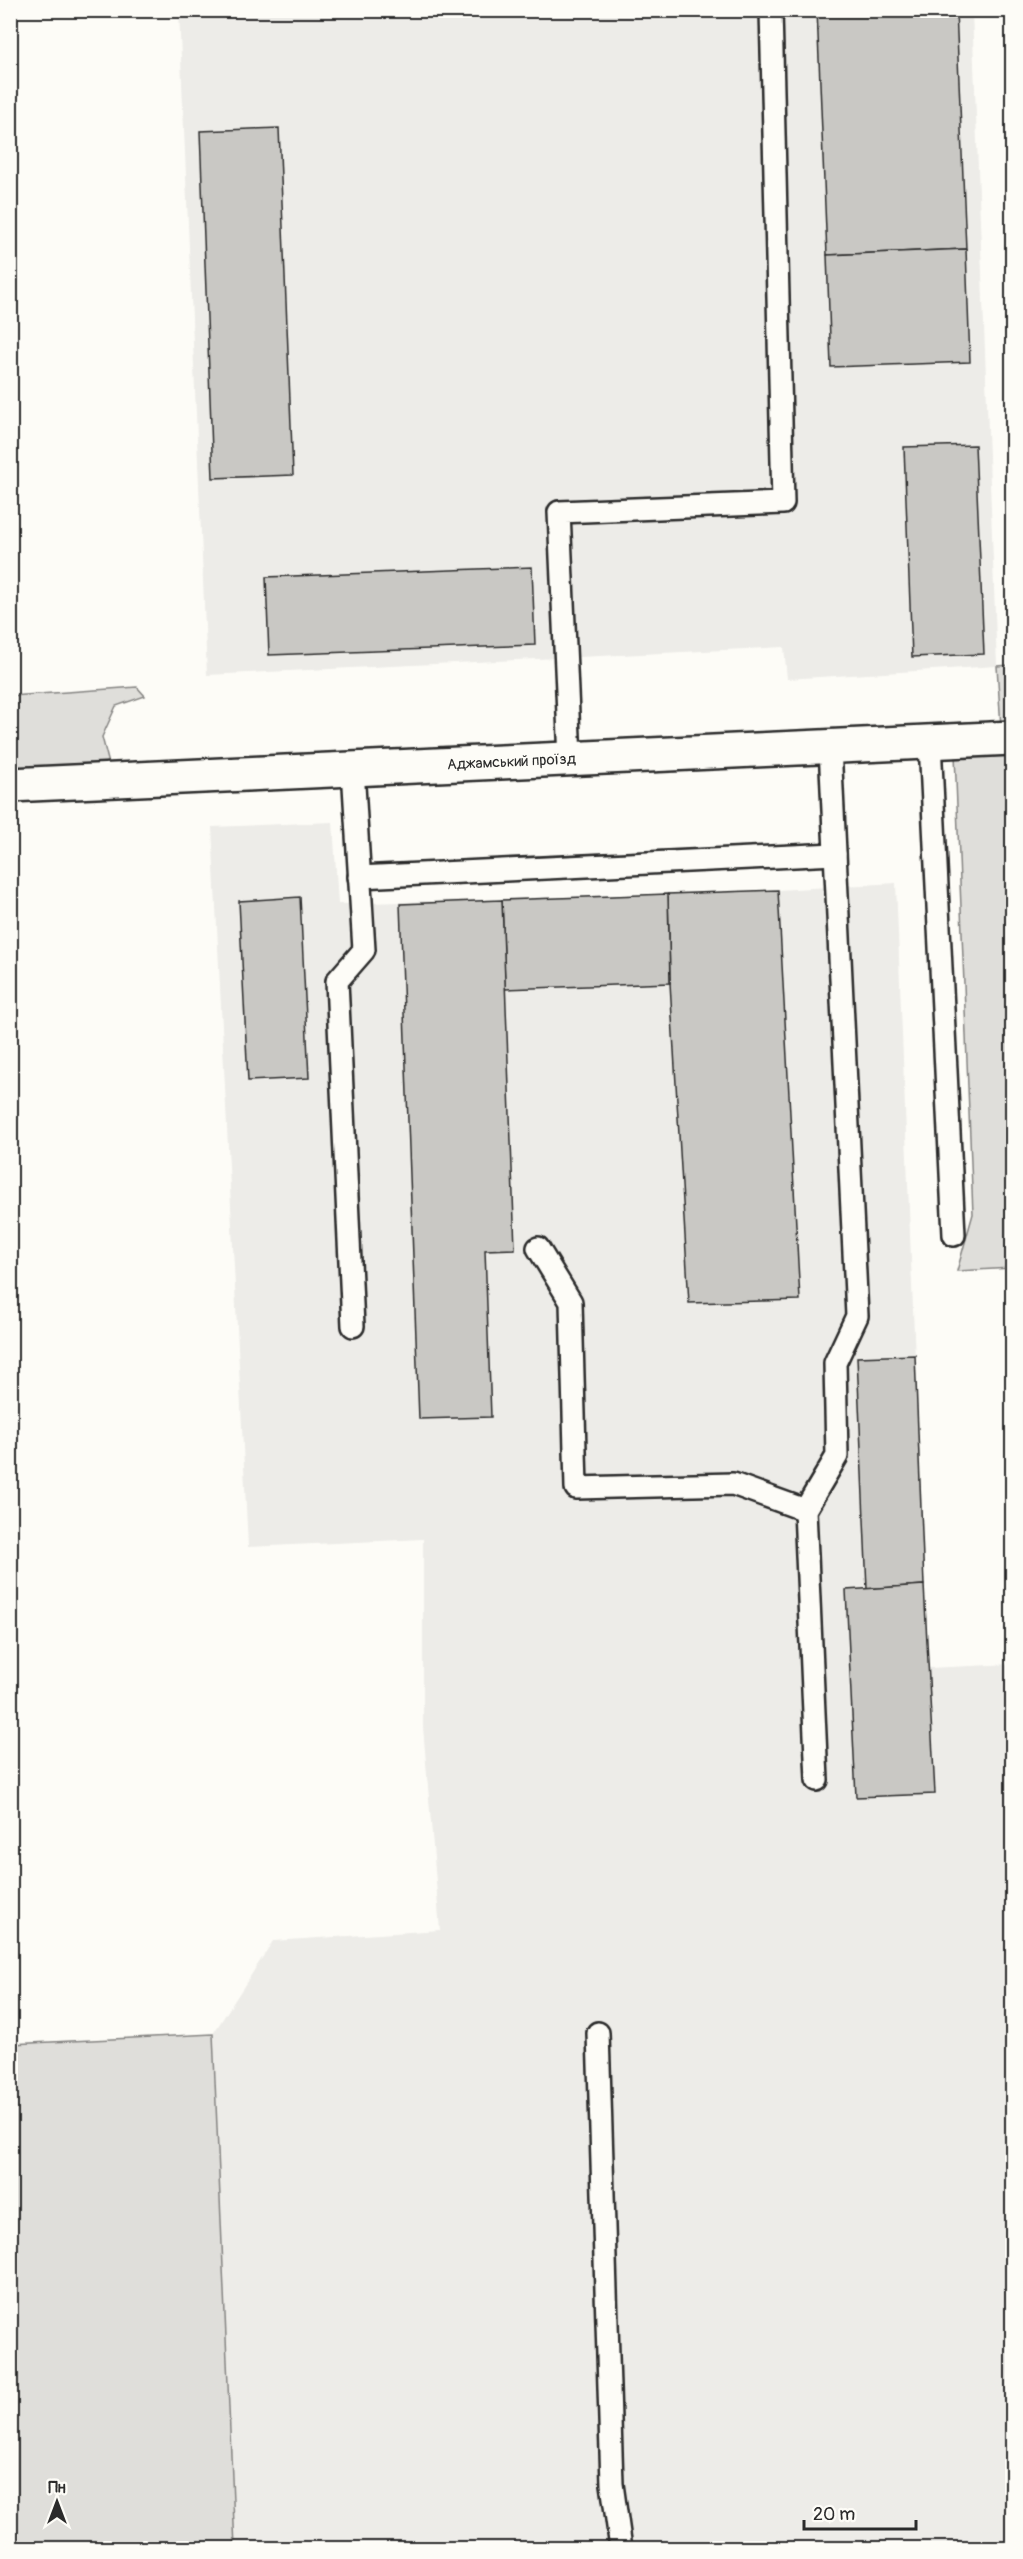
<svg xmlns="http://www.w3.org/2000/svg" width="1023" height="2559" viewBox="0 0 1023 2559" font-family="Pangolin,sans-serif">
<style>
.built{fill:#edece8}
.green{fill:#dfdeda;stroke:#858482;stroke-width:1.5}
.building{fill:#c9c8c4;stroke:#2b2b2b;stroke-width:1.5}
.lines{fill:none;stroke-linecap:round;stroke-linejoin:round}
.service-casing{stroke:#2b2b2b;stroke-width:26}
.minor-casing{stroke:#2b2b2b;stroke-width:38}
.service{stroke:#fdfcf7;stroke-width:21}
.minor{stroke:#fdfcf7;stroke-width:33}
.labels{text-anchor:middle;stroke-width:4.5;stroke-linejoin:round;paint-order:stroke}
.street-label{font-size:15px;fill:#2b2b2b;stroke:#fdfcf7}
</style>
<rect width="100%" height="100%" fill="#fdfcf7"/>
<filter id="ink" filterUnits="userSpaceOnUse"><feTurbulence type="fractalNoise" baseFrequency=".0167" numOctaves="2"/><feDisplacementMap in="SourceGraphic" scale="12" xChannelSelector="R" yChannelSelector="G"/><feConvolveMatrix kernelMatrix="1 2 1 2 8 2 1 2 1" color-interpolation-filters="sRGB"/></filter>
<g filter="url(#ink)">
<g class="built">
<path d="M179,11H972L997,666L787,679L784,647L207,675Z"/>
<path d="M333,822L338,904L778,890L896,883L924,1585L929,1668L1012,1664V2548H235L213,2034L273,1941L440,1930L423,1727V1539L248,1547L212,827Z"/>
</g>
<g class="green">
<path d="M1012,665V727H1001L997,666Z"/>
<path d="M137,687L145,696L116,706L102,737L109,764L11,770V696Z"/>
<path d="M1012,752V1268L957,1271L973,1214L955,754Z"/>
<path d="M213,2034L235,2548H11V2044Z"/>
</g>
<g class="building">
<path d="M817,10H956L966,249L827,255Z"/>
<path d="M279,128L293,475L213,478L200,131Z"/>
<path d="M966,249L970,362L831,367L827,255Z"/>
<path d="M975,445L984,654L912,657L904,447Z"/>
<path d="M532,567L535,645L269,655L266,577Z"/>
<path d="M778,890L800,1300L689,1303L670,983L668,894Z"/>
<path d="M668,894L670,983L505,989L502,900Z"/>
<path d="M300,897L309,1078L248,1081L239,901Z"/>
<path d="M502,900L515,1249L485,1250L491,1417L419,1419L400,904Z"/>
<path d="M915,1355L924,1585L867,1589L857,1357Z"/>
<path d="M924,1585L935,1794L856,1797L846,1590Z"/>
</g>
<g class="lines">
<defs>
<g id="service">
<path d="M930,742L954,1235"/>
<path d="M570,759L559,512L783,503L771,10"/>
<path d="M353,769L364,950L337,981L353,1326"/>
<path d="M359,877L835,854"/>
<path d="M538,1248L571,1302L576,1488L733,1484L805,1510"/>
<path d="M817,1780L805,1510L837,1456L835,1363L857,1316L830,747"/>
<path d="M598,2033L612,2484L621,2548"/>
</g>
<g id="minor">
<path id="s1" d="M10,785L1012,738"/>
</g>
</defs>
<use href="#service" class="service-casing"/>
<use href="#minor" class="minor-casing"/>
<use href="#service" class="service"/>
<use href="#minor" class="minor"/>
</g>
</g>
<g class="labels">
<g class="street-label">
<text dy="5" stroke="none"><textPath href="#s1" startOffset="502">Аджамський проїзд</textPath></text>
</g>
</g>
<rect width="1023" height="2559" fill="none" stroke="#fdfcf7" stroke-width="36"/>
<rect x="18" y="18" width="987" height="2523" fill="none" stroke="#2b2b2b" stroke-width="2" filter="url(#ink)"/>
<g transform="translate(57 2502)" stroke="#fdfcf7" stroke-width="4.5" paint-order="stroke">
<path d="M0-4.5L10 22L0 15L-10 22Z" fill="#2b2b2b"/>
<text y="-9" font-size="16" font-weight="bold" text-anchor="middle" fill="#2b2b2b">Пн</text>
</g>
<path d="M804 2520v9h112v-9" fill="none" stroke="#2b2b2b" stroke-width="3"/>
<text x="813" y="2520" font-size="18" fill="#2b2b2b" stroke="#fdfcf7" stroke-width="4.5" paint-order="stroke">20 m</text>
</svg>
